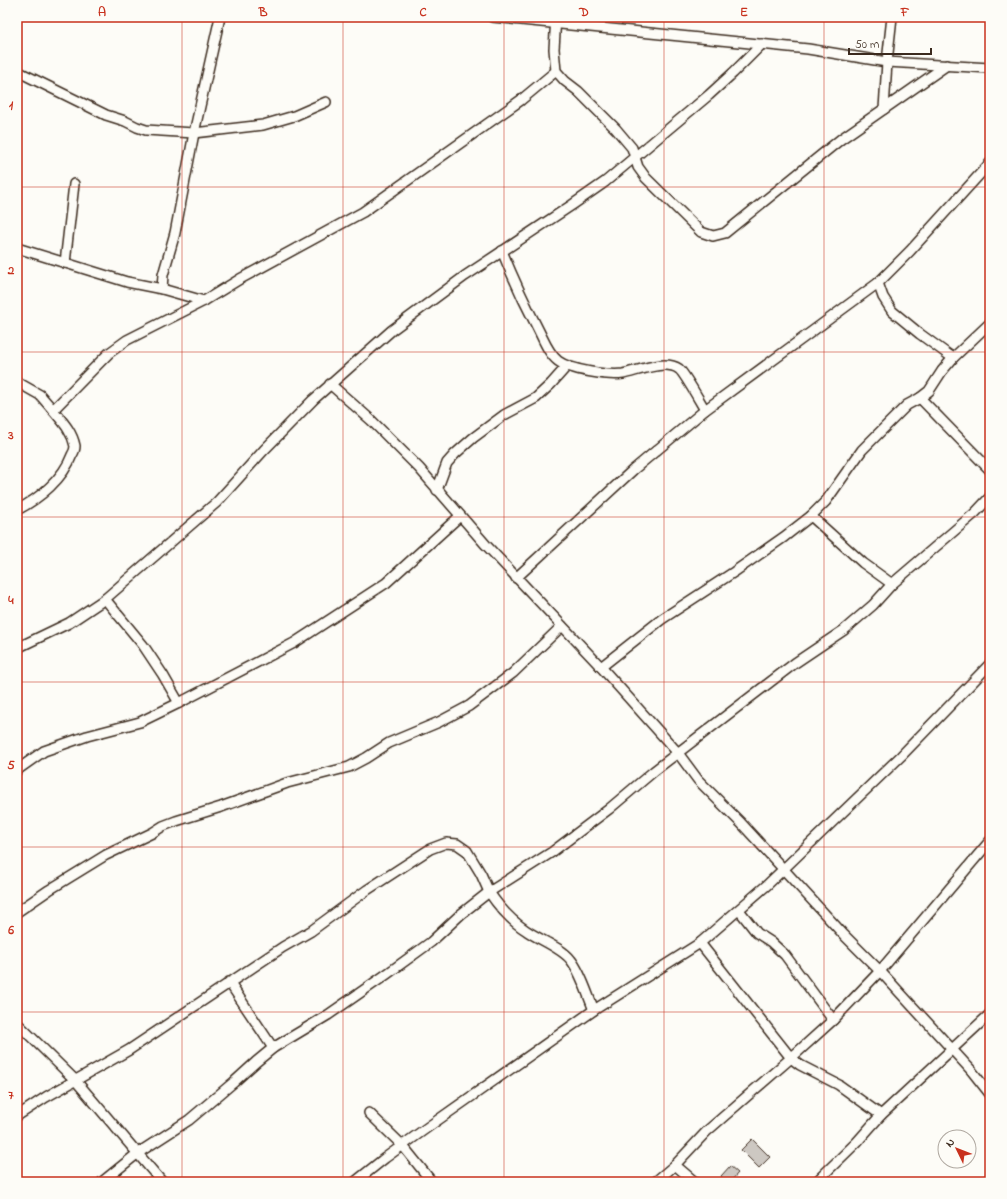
<svg xmlns="http://www.w3.org/2000/svg" width="1007" height="1199" viewBox="0 0 1007 1199" font-family="'Indie Flower',sans-serif">
<style>
.building{fill:#cdc8c2;stroke:#3b2a1e}
.lines{fill:none;stroke-linecap:round;stroke-linejoin:round}
.minor-casing{stroke:#3b2a1e;stroke-width:12}
.minor{stroke:#fdfcf7;stroke-width:9}
.grid{fill:none;stroke:#c8321e;stroke-width:1;stroke-opacity:0.55}
.neatline{fill:none;stroke:#c8321e;stroke-width:1.5}
.grid-label{font-size:13px;text-anchor:middle;font-weight:bold;fill:#c8321e}
</style>
<rect width="100%" height="100%" fill="#fdfcf7"/>
<filter id="ink" filterUnits="userSpaceOnUse"><feTurbulence type="fractalNoise" baseFrequency=".025" numOctaves="2"/><feDisplacementMap in="SourceGraphic" scale="8" xChannelSelector="R" yChannelSelector="G"/><feConvolveMatrix kernelMatrix="1 2 1 2 8 2 1 2 1" color-interpolation-filters="sRGB"/></filter>
<g filter="url(#ink)">
<g class="building">
<path d="M752,1139L770,1157L759,1168L741,1150Z"/>
<path d="M730,1166L738,1173L730,1182H725L721,1176Z"/>
</g>
<g class="lines">
<defs>
<g id="minor">
<path d="M492,17L808,49L887,62L990,68"/>
<path d="M556,17L554,49L556,71L565,81L578,91L616,129L632,148L638,167L646,178L701,232L713,236L725,233L841,139L947,65"/>
<path d="M17,71L106,115L125,121L137,127L146,130L194,133L263,125L294,116L326,102"/>
<path d="M884,109L887,62L892,17"/>
<path d="M17,248L127,282L162,289L204,301"/>
<path d="M502,251C513,278 525,304 539,331C544,341 549,354 558,361C570,370 608,376 623,374C638,371 665,359 679,369C685,374 700,402 705,410"/>
<path d="M65,263L74,184"/>
<path d="M878,283L883,297L892,311L920,334L953,358"/>
<path d="M162,289L163,275L175,233L194,133L220,17"/>
<path d="M17,382L40,395L53,410L109,353L127,340L204,301L240,279L363,212L521,100L556,71"/>
<path d="M330,384L371,420L419,468L486,545L601,667L678,753L698,780L741,823L844,935L880,971L971,1070L990,1094"/>
<path d="M920,398L990,470"/>
<path d="M437,490L447,463L455,454L473,438L504,415L536,398L551,384L567,366"/>
<path d="M17,510C40,498 63,479 72,455C74,452 75,449 75,446C72,431 62,421 53,410"/>
<path d="M811,516L863,563L892,584"/>
<path d="M516,578L633,470L705,410L878,283L910,251L990,163"/>
<path d="M105,599L143,645L163,675L179,703"/>
<path d="M17,648L69,623L105,599L217,502L264,450L313,400L392,330L465,276L572,205L605,182L709,95L733,73L762,44"/>
<path d="M601,667L662,619L734,572L784,537L811,516L826,501L862,450L907,405L920,398L929,391L942,371L953,358L990,323"/>
<path d="M17,770L44,751L87,736L140,722L179,703L294,643L386,583L460,516"/>
<path d="M739,910L757,933L771,942L785,955L833,1020"/>
<path d="M17,912L49,890L106,855L152,833L163,826L176,821L221,807L287,783L349,767L366,758L389,743L439,722L469,706L513,673L562,626"/>
<path d="M700,943L791,1058L800,1065L839,1085L881,1115"/>
<path d="M229,982L273,1048"/>
<path d="M17,1023L76,1081L162,1182"/>
<path d="M369,1113L403,1146L432,1182"/>
<path d="M17,1116L46,1097L129,1050L283,947L311,931L367,890L430,849L446,843L457,844L467,851L481,874L489,892L552,852L609,809L654,771L795,663L844,630L873,605L892,584L975,513L990,497"/>
<path d="M675,1165L695,1182"/>
<path d="M102,1182L138,1153L189,1120L234,1082L256,1062L273,1048L328,1015L387,974L431,942L461,914L489,892C499,907 511,921 527,931C540,940 562,948 571,960C582,974 587,994 594,1010"/>
<path d="M355,1182L385,1158L428,1127L594,1010L700,943L767,885L901,756L990,664"/>
<path d="M655,1182L675,1165L707,1131L791,1058L833,1020L880,971L990,841"/>
<path d="M816,1182L857,1142L881,1115L990,1014"/>
<path d="M986,1182L990,1178"/>
</g>
</defs>
<use href="#minor" class="minor-casing"/>
<use href="#minor" class="minor"/>
</g>
</g>
<path class="grid" d="M182,17V1182M343,17V1182M504,17V1182M664,17V1182M824,17V1182M17,187H990M17,352H990M17,517H990M17,682H990M17,847H990M17,1012H990"/>
<rect width="1007" height="1199" fill="none" stroke="#fdfcf7" stroke-width="44"/>
<g transform="translate(957 1149) rotate(313)"><circle r="19" fill="#fdfcf7" stroke="#afa8a0"/>
<path d="M0-3L7 15L0 10L-7 15Z" fill="#c8321e"/>
<text y="-6" font-size="11" font-weight="bold" text-anchor="middle" fill="#3b2a1e">N</text>
</g>
<path d="M849 48v6h82v-6" fill="none" stroke="#3b2a1e" stroke-width="2"/>
<text x="855" y="48" font-size="12" fill="#3b2a1e" stroke="#fdfcf7" stroke-width="3" paint-order="stroke">50 m</text>
<rect x="22" y="22" width="963" height="1155" class="neatline"/>
<g class="grid-label">
<text x="102" y="16">A</text>
<text x="263" y="16">B</text>
<text x="423" y="16">C</text>
<text x="584" y="16">D</text>
<text x="744" y="16">E</text>
<text x="905" y="16">F</text>
<text x="11" y="109">1</text>
<text x="11" y="274">2</text>
<text x="11" y="439">3</text>
<text x="11" y="604">4</text>
<text x="11" y="769">5</text>
<text x="11" y="934">6</text>
<text x="11" y="1099">7</text>
</g>
</svg>
